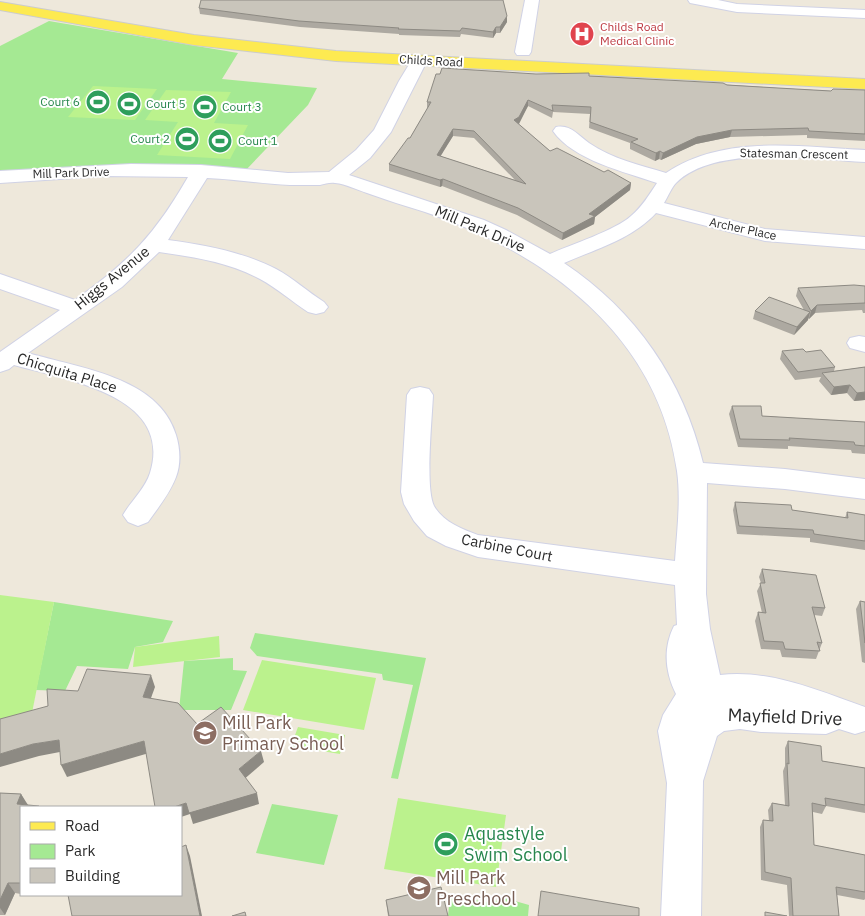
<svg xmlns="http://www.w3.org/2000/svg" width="865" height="916" viewBox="0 0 865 916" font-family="'IBM Plex Sans',sans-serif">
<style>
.green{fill:#a5e993}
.pitch{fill:#bbf28d}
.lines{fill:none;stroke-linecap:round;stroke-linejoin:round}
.minor-casing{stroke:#d0d2e5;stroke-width:2}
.major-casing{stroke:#ccc;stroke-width:2}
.minor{fill:#fff;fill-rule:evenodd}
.major{fill:#fdea51;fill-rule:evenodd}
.wall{fill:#ada9a1;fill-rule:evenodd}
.shaded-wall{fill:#8d8a83}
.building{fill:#c9c5bb;stroke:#8d8a83;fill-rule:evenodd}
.labels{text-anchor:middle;stroke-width:4;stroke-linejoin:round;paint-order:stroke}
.far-health-label{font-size:12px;fill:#be3a42;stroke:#fff;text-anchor:start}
.far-street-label{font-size:12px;fill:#2a2a2a;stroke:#fff}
.far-leisure-label{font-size:12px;fill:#27864d;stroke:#fff;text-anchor:start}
.street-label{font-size:15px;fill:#2a2a2a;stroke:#fff}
.near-street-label{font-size:18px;fill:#2a2a2a;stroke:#fff}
.near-education-label{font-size:18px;fill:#785e54;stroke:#fff;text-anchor:start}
.near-leisure-label{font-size:18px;fill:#27864d;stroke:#fff;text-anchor:start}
</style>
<rect width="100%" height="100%" fill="#eee8db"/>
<g class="green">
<path d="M49,21L238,53L222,79L317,88L308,105L245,171L0,172V46Z"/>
<path d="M54,602L173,621L163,642L135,647L128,669L77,666L65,691L36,690Z"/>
<path d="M255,633L426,658L398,779L391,778L413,685L383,680L382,674L257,656L250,648Z"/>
<path d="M233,658V670L247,671L231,710H179L184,661Z"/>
<path d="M272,804L338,815L324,865L256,853Z"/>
<path d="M450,895L490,903L505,898L529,905L528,916H448Z"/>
</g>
<g class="pitch">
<path d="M93,86L157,89L135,120L68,117Z"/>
<path d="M166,90L231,92L214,123L248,125L230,159L157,155L178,122L145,120Z"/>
<path d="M0,595L54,602L30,723L0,731Z"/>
<path d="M219,636L220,657L133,667L135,647Z"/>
<path d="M262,660L376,678L364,730L243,710Z"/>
<path d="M298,727L345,735L340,754L291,746Z"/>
<path d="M398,798L506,815L496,887L384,869Z"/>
</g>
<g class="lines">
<defs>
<g id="minor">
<path d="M525,0H539L531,52L529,55H517L515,52Z"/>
<path d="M688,0H718L737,4L865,10V18L737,12L690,3Z"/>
<path d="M419,56L425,58L427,61L391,132L370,158L349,175L484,220L506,230L550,254C570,245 616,230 631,216C642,207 649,195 657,183C625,172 573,160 553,131L556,127C570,124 578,135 589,143C612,159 640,165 666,173C724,134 799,147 865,150V162C814,159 715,144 676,183C671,188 668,197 664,203L765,229L865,237V249L765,241L656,213C632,239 596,249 564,263C636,311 683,380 703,463L785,469L865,479V499L785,489L707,483L706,594L710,629L720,675C770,669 819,691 865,707V731L855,734L839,729L826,734L761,732L740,729L724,731L717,736L703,781L701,916H661L667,783L658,731L663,715L676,694C665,672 663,648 674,626L677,625L675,585L478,557L446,546L427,536L414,521L404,504L401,492L407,395L411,389L420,387L429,389L433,395C432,419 425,488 434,506C443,522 462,529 478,535L675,561C677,531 681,500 677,471C658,335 546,253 425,212C406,206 386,200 367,193C357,190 346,184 335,183C330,182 325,184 320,185C310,185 300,185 290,185C262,184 235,179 207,178L168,240C205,245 243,252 276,269C293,278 308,292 324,302L328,307L324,312L316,314L308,312C291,301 277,288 260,279C228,262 194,257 159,252L122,287L28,353C79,368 159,377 176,435C180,448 181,464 176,477C170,493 158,508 148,522L138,526L128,522L123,515C131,501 145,489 150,473C174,395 66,380 14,365L9,369L0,372V352L60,310L0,289V274L75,300C129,262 156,233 188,177L105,176L0,183V171L131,164L201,165L288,173L329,172L356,150L374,130L399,81L413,58Z"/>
<path d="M859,336L865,337V352L850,348L847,343L850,338Z"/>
</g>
<path id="major" d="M0,2L194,35L336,51L865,79V89L336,61L194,45L0,10Z"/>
</defs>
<use href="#minor" class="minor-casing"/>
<use href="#major" class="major-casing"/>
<use href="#minor" class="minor"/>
<use href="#major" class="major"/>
</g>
<g class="wall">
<path d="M199,8L507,22L500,33H496L493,38L461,34L460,37L399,35V34L300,27L200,14Z"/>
<path d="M536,74L589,76L778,88L831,91L865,90V141L807,138V135L730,137L696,144L661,160L659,159L655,161L630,149V143L589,128L590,114L553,112L552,118L528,106L518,124L550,151L631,183L630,190L595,217L594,224L562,240L517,215L442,186L440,187L389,171V164L410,138L427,109V102ZM453,136L474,138L515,180L440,156Z"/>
<path d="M865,286V313H863L862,310L815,313L809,319L808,318V320L794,335L753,319L755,311L804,310L796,296L798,288Z"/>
<path d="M782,351L806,352L835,367L834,371L865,367V400L854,401L847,393L831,395L819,381L821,377L795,380L780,359Z"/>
<path d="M732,406L762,416L865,422V454L852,453L851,450L788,446V449L738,447L729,414Z"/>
<path d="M735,502L845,518L847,512L865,515V550L810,542V538L737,534L733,510Z"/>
<path d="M762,569L825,608L822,616L814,615L822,643L816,659L782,657L780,650L761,649L755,621L758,612L762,613L757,591L761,583L759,577Z"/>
<path d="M860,601L865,602V663L862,662L856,609Z"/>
<path d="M788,741L822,761L865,768V813L826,806L822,814L813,812L814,845L865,855V899L864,900L837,895L839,916H789L787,885L761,880L760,827L763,820L769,821L768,810L772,803L785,805L783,771L785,766V748Z"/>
<path d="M0,793L21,794L27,805L21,807V894L15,893L5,915H0Z"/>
<path d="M386,900L448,916H388Z"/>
</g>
<g class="shaded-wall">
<path d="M507,16V22L500,33V27Z"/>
<path d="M496,27V33L493,38V32Z"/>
<path d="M528,100V106L519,124L513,127L514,120Z"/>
<path d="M453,129V136L437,162V155Z"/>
<path d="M732,130L730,137L696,144L661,160L663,153L697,137Z"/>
<path d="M660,151L659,159L655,161L656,153Z"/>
<path d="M443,179L442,186L440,187V180Z"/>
<path d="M631,183L630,190L595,217L594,224L562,240L563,233Z"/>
<path d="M817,305L815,313L809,319L811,311Z"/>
<path d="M810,312L808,320L794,335L797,327Z"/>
<path d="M850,385L847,393L831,395L834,387Z"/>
<path d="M865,392V400L854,401L857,393Z"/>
<path d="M151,675L155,687L147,709L143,697Z"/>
<path d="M59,740L65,751L39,756L0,767V754L33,744Z"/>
<path d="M144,741L149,753L67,777L61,765Z"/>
<path d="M261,751L264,762L242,781L239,769Z"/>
<path d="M257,793L259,804L193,824L190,814L181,817V807H174L186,803Z"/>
<path d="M21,794L28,805L17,804Z"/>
<path d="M186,845L190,856L202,916H200Z"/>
<path d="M8,883L15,893L5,915L0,908V900Z"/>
</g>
<g class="building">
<path d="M201,0H503L507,16L500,27H496L493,32L462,28L460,31L398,29L399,28L299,21L199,8Z"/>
<path d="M442,68L536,74L589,73V76L723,83L727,85L778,88L831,91L833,89L865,90V134L809,131L808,128L732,130L697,137L663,153L660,151L656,153L631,142L638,139L590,122L591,107L552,105L553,111L528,100L519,117L514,120L550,151L557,148L604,172L608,170L631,183L589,214L595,216L563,233L518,208L443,179L440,180L389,164L408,138H410L431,102H427L436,74H440ZM453,129L474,131L526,184L437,155Z"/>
<path d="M854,285L865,286V303L817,305L811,311L798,288Z"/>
<path d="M769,297L810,312L797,327L755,311Z"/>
<path d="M803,349L806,352L821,350L835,367L798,372L782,351Z"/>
<path d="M865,367V392L857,393L850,385L834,387L822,373Z"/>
<path d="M732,406H761L762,416L865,422V446L855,445L854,442L789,438L790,440L740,439Z"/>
<path d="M735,502L791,505L792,510L848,518L847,512L865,515V541L814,534L813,530L739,526Z"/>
<path d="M762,569L816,575L825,608L812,607L822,643L817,642L820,651L785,649L783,642L764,641L758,612L766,613L760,583H765Z"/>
<path d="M860,601L865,602V643Z"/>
<path d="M87,669L151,675L143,697L178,703L197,724L221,707L261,751L239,769L257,793L189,813L186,803L174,807H155L144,741L61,765L59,740L33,744L0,754V719L48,706L47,689L78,691Z"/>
<path d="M788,741L821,746L822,761L865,768V805L825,798L826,806L812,803L814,845L865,855V892L836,887L839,916H793L791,878L765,872L763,820L773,821L772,803L789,806L787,763L789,764Z"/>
<path d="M0,793L21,794L17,804L39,806L38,807H21V883H8L0,900Z"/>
<path d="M186,845L200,916H72L68,895H181V847Z"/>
<path d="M441,887L448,916H389L386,900Z"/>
<path d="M541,891L639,908V916H538Z"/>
<path d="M245,912L246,916H232Z"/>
<path d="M765,912L787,916H765Z"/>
</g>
<defs>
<symbol id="hospital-disc" viewBox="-11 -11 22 22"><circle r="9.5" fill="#e0444e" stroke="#fff"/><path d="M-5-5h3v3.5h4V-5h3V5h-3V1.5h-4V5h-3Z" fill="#fff"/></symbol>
<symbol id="stadium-disc" viewBox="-11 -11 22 22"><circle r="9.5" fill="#2e9e5b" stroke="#fff"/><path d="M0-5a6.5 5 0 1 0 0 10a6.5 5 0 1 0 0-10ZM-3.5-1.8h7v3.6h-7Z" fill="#fff"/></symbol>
<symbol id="school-disc" viewBox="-11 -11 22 22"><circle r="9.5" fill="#8d6e63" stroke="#fff"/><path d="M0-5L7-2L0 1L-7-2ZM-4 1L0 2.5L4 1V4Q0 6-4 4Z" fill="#fff"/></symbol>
</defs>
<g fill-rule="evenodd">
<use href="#hospital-disc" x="568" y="20" width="28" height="28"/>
<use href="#stadium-disc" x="84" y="88" width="28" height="28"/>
<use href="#stadium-disc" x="115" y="90" width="28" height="28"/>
<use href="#stadium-disc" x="191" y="93" width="28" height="28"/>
<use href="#stadium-disc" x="173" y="125" width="28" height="28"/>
<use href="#stadium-disc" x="206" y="127" width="28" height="28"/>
<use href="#school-disc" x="191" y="719" width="28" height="28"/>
<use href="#stadium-disc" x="432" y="830" width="28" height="28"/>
<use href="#school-disc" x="405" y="874" width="28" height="28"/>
</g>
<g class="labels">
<g class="far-health-label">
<text x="600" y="31">Childs Road<tspan x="600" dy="14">Medical Clinic</tspan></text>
</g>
<g class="far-street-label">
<text transform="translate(431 61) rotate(3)" y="4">Childs Road</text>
<text transform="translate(794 154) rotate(1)" y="4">Statesman Crescent</text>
<text transform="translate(71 173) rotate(-2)" y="4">Mill Park Drive</text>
<text transform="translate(743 229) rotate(12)" y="4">Archer Place</text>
</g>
<g class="far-leisure-label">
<text x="80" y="106" text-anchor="end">Court 6</text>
<text x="146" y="108">Court 5</text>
<text x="222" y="111">Court 3</text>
<text x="170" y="143" text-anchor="end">Court 2</text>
<text x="238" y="145">Court 1</text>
</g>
<g class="street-label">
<text transform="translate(480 229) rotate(23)" y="5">Mill Park Drive</text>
<text transform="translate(112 278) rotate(-39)" y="5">Higgs Avenue</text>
<text transform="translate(67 373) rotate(17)" y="5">Chicquita Place</text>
<text transform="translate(507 548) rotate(11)" y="5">Carbine Court</text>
</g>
<g class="near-street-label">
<text transform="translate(785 717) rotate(2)" y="6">Mayfield Drive</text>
</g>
<g class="near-education-label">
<text x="222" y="729">Mill Park<tspan x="222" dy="21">Primary School</tspan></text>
<text x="436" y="884">Mill Park<tspan x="436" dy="21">Preschool</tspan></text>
</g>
<g class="near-leisure-label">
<text x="464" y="840">Aquastyle<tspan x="464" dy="21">Swim School</tspan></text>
</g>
</g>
<rect x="20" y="806" width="162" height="90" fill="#ffffff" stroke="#aaaaaa"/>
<rect x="30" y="822" width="25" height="8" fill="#fdea51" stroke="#aaaaaa"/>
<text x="65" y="831" font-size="15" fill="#2a2a2a">Road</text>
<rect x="30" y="844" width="25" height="15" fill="#a5e993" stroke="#aaaaaa"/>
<text x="65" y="856" font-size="15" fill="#2a2a2a">Park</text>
<rect x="30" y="868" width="25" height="15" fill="#c9c5bb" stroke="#aaaaaa"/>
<text x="65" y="881" font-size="15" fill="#2a2a2a">Building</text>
</svg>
